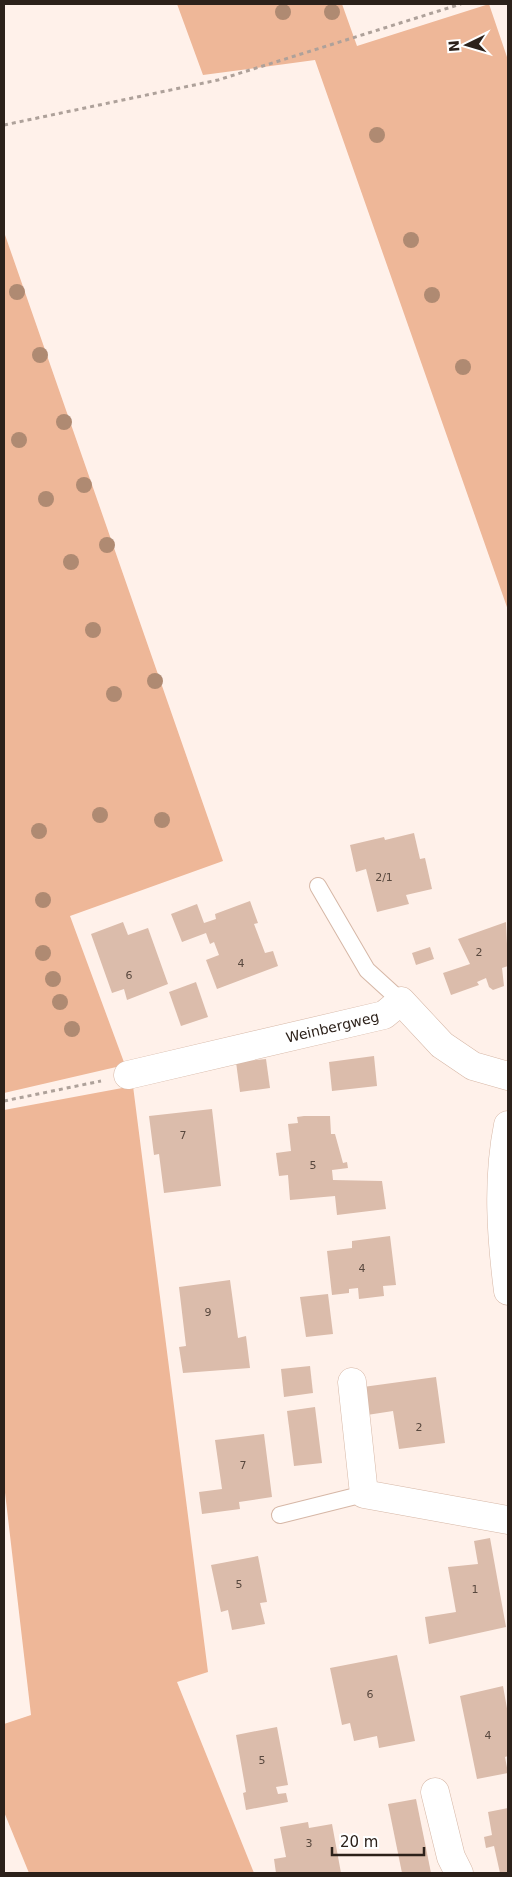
<svg xmlns="http://www.w3.org/2000/svg" width="512" height="1877" viewBox="0 0 512 1877" font-family="'DejaVu Sans',sans-serif">
<style>
.green{fill:#eeb798}
.building{fill:#dbbcab}
.lines{fill:none;stroke-linecap:round;stroke-linejoin:round}
.lane-casing{stroke:#d6b7a6;stroke-width:18}
.street-casing{stroke:#d6b7a6;stroke-width:29}
.path{stroke:#aea19a;stroke-width:3;stroke-dasharray:4 4;stroke-linecap:butt}
.lane{stroke:#fff;stroke-width:16}
.street{stroke:#fff;stroke-width:28}
.tree{fill:#af8a72}
.labels{text-anchor:middle;stroke-width:4;stroke-linejoin:round;paint-order:stroke}
.number-label{font-size:11px;fill:#58483e}
.street-label{font-size:14px;fill:#2c211a;stroke:#fff}
</style>
<rect width="100%" height="100%" fill="#fff1ea"/>
<g class="green">
<path d="M177,4H342L357,46L489,4L508,60V610L315,60L203,75Z"/>
<path d="M4,232L223,861L70,916L125,1065L4,1093Z"/>
<path d="M133,1086L208,1672L177,1682L254,1873H29L4,1812V1724L31,1715L4,1484V1110Z"/>
</g>
<g class="building">
<path d="M414,833L420,859L425,858L432,889L406,895L409,904L377,912L366,869L356,872L350,845L384,837L385,840Z"/>
<path d="M250,901L258,923L254,924L265,953L273,951L278,966L217,989L206,960L219,955L214,942L210,944L206,933L182,942L171,914L197,904L204,923L216,919L215,914Z"/>
<path d="M123,922L128,935L148,928L168,984L127,1000L124,989L112,993L91,934Z"/>
<path d="M506,922L508,966L502,968L504,986L493,990L489,987L486,978L477,982L479,985L451,995L443,973L470,964L458,939Z"/>
<path d="M430,947L434,959L416,965L412,953Z"/>
<path d="M196,982L208,1017L181,1026L169,992Z"/>
<path d="M374,1056L377,1086L332,1091L329,1062Z"/>
<path d="M266,1059L270,1088L240,1092L236,1062Z"/>
<path d="M212,1109L221,1186L164,1193L159,1154L154,1155L149,1116Z"/>
<path d="M304,1116H330L331,1134H335L343,1163L347,1162L348,1168L332,1170L333,1180L382,1181L386,1209L337,1215L335,1196L290,1200L288,1175L279,1176L276,1153L291,1151L288,1124L298,1123L297,1117Z"/>
<path d="M390,1236L396,1285L383,1286L384,1296L359,1299L358,1288L349,1289V1293L332,1295L327,1251L352,1248V1241Z"/>
<path d="M230,1280L238,1338L246,1336L250,1368L183,1373L179,1347L186,1346L179,1287Z"/>
<path d="M328,1294L333,1334L306,1337L300,1297Z"/>
<path d="M310,1366L313,1393L284,1397L281,1369Z"/>
<path d="M436,1377L445,1443L399,1449L393,1411L367,1415L363,1387Z"/>
<path d="M315,1407L322,1463L294,1466L287,1411Z"/>
<path d="M264,1434L272,1497L239,1502L240,1509L202,1514L199,1492L222,1489L215,1440Z"/>
<path d="M490,1538L506,1627L429,1644L425,1617L456,1612L448,1567L478,1564L474,1541Z"/>
<path d="M258,1556L267,1602L260,1603L265,1624L232,1630L228,1610L221,1612L211,1565Z"/>
<path d="M397,1655L415,1741L379,1748L377,1736L354,1741L350,1723L342,1725L330,1668Z"/>
<path d="M503,1686L508,1714V1756L505,1757L508,1773L477,1779L460,1696Z"/>
<path d="M277,1727L288,1785L276,1787L278,1794L286,1793L288,1802L246,1810L243,1793L246,1792L236,1735Z"/>
<path d="M416,1799L427,1853L431,1873H402L388,1804Z"/>
<path d="M508,1808V1872L500,1873L494,1846L486,1848L484,1837L492,1835L488,1812Z"/>
<path d="M308,1822L309,1828L332,1824L341,1873H276L274,1859L286,1857L280,1827Z"/>
</g>
<g class="lines">
<defs>
<g id="lane">
<path d="M318,886L367,970L401,1001"/>
<path d="M280,1515L364,1494"/>
</g>
<g id="street">
<path id="s1" d="M128,1075L384,1015L401,1001L442,1045L473,1066L508,1076"/>
<path d="M508,1125C497,1180 501,1236 508,1291"/>
<path d="M352,1382L364,1494L508,1520"/>
<path d="M435,1792L451,1857L459,1873"/>
</g>
</defs>
<use href="#lane" class="lane-casing"/>
<use href="#street" class="street-casing"/>
<g class="path">
<path d="M4,125L218,80L461,4"/>
<path d="M4,1101L101,1081"/>
</g>
<use href="#lane" class="lane"/>
<use href="#street" class="street"/>
</g>
<g class="tree">
<circle cx="283" cy="12" r="8"/>
<circle cx="332" cy="12" r="8"/>
<circle cx="377" cy="135" r="8"/>
<circle cx="411" cy="240" r="8"/>
<circle cx="17" cy="292" r="8"/>
<circle cx="432" cy="295" r="8"/>
<circle cx="40" cy="355" r="8"/>
<circle cx="463" cy="367" r="8"/>
<circle cx="64" cy="422" r="8"/>
<circle cx="19" cy="440" r="8"/>
<circle cx="84" cy="485" r="8"/>
<circle cx="46" cy="499" r="8"/>
<circle cx="107" cy="545" r="8"/>
<circle cx="71" cy="562" r="8"/>
<circle cx="93" cy="630" r="8"/>
<circle cx="155" cy="681" r="8"/>
<circle cx="114" cy="694" r="8"/>
<circle cx="100" cy="815" r="8"/>
<circle cx="162" cy="820" r="8"/>
<circle cx="39" cy="831" r="8"/>
<circle cx="43" cy="900" r="8"/>
<circle cx="43" cy="953" r="8"/>
<circle cx="53" cy="979" r="8"/>
<circle cx="60" cy="1002" r="8"/>
<circle cx="72" cy="1029" r="8"/>
</g>
<g class="labels">
<g class="number-label">
<text x="384" y="881">2/1</text>
<text x="479" y="956">2</text>
<text x="241" y="967">4</text>
<text x="129" y="979">6</text>
<text x="183" y="1139">7</text>
<text x="313" y="1169">5</text>
<text x="362" y="1272">4</text>
<text x="208" y="1316">9</text>
<text x="419" y="1431">2</text>
<text x="243" y="1469">7</text>
<text x="239" y="1588">5</text>
<text x="475" y="1593">1</text>
<text x="370" y="1698">6</text>
<text x="488" y="1739">4</text>
<text x="262" y="1764">5</text>
<text x="309" y="1847">3</text>
</g>
<g class="street-label">
<text dy="5" stroke="none"><textPath href="#s1" startOffset="210">Weinbergweg</textPath></text>
</g>
</g>
<rect width="512" height="1877" fill="none" stroke="#2c211a" stroke-width="10"/>
<g transform="translate(467 45) rotate(265)" stroke="#ffffff" stroke-width="4" paint-order="stroke">
<path d="M0-4L9 19L0 12L-9 19Z" fill="#2c211a"/>
<text y="-8" font-size="14" font-weight="bold" text-anchor="middle" fill="#2c211a">N</text>
</g>
<path d="M332 1847v8h92v-8" fill="none" stroke="#2c211a" stroke-width="2.5"/>
<text x="340" y="1847" font-size="15" fill="#2c211a" stroke="#ffffff" stroke-width="4" paint-order="stroke">20 m</text>
</svg>
